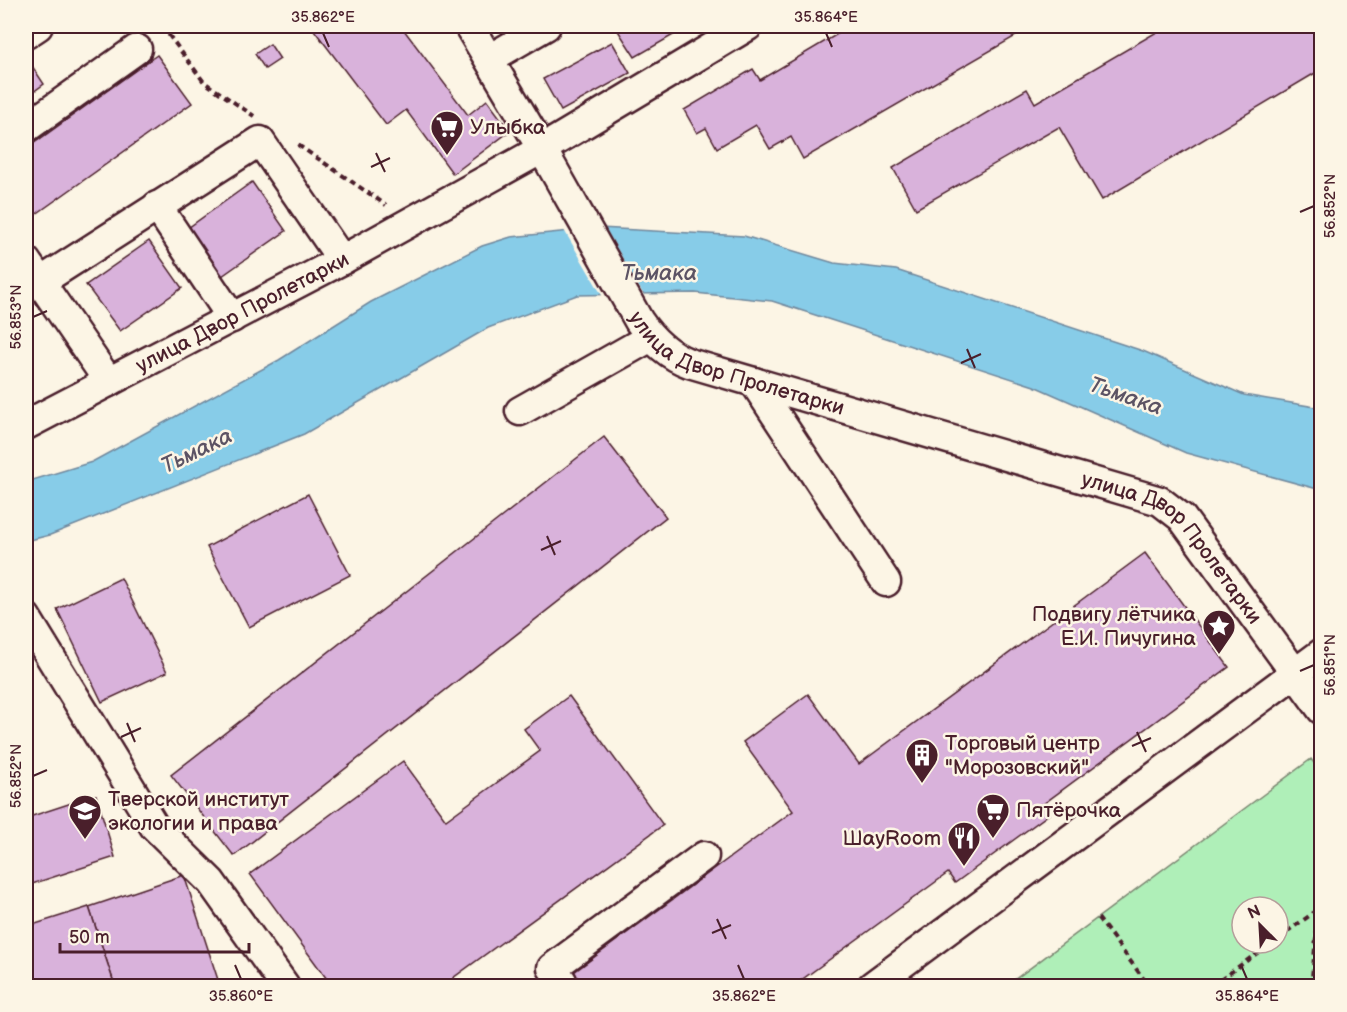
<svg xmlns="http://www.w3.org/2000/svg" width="1347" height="1012" viewBox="0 0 1347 1012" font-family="'Balsamiq Sans',sans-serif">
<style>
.green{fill:#afefb8;stroke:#7c8772;stroke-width:1.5;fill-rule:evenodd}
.water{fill:#87cce8;stroke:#6f879c;stroke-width:1.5}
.pier{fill:#fcf5e5}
.building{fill:#d9b2db;stroke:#4a1f2b;stroke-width:1.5}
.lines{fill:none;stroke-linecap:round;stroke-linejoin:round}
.minor-casing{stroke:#4a1f2b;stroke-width:33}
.path{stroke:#4a1f2b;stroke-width:4;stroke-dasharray:6 4.5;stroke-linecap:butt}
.minor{stroke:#fcf5e5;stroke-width:28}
.ticks{fill:none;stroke:#4a1f2b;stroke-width:2}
.labels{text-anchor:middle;stroke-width:5;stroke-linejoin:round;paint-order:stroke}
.poi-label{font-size:21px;fill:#4a1f2b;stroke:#fcf5e5;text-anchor:start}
.street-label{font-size:21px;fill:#4a1f2b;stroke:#fcf5e5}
.water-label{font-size:22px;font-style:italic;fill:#5c5364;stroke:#fcf5e5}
.neatline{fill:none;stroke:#4a1f2b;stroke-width:2}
.ticks-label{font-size:15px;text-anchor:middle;fill:#4a1f2b}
</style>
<rect width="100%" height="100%" fill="#fcf5e5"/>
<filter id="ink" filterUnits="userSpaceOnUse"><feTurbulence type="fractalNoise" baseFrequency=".0167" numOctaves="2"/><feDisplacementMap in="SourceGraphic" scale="12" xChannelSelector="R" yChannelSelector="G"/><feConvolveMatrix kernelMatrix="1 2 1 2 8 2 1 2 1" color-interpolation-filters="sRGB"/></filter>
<g filter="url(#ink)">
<path class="green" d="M1311,759L1322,774L1321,986H1006ZM1242,907H1278V943H1242Z"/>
<path class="water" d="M600,228L744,236L834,263L896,270L1143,351L1244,395L1321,408V490L1186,453L1034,386L772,301L695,293L577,295L488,328L304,434L50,535L26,541V482L92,462L279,360L371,302L482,246L511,237Z"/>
<path class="pier" d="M604,226L645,297H603L564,230Z"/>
<g class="building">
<path d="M311,26H401L468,115L487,100L510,131L453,174L406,110L386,125Z"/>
<path d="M615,26H689L635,57Z"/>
<path d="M851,26H1033L803,159L791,137L770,149L756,125L717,148L706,128L697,133L684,110L753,69L760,80Z"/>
<path d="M1167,26H1322V69L1102,200L1059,127L916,209L893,168L1027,89L1035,103Z"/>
<path d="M612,42L630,73L561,111L543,79Z"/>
<path d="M270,44L280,59L265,69L255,54Z"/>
<path d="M157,55L192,103L32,217L26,208V149Z"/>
<path d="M26,57L44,84L26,97Z"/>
<path d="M252,182L286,231L222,276L188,228Z"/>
<path d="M149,241L182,288L120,331L86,285Z"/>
<path d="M26,339L32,348L26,353Z"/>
<path d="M604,437L666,517L234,856L171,775Z"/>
<path d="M308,494L350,575L249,627L207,547Z"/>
<path d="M1145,553L1229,667L1042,805L1049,814L955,883L948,873L793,986H555L793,811L743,742L808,694L859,764Z"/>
<path d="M121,578L167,672L102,702L57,609Z"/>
<path d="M569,696L663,825L453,978L459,986H332L250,874L403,761L446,820L540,751L524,729Z"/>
<path d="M96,795L115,857L26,886V818Z"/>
<path d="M184,875L220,986H115L89,907Z"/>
<path d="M89,907L115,986H26V927Z"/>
</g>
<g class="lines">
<defs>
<g id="minor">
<path d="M469,26L542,149L748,26"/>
<path d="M26,34L38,26"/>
<path d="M489,59L546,26"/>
<path d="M26,128L137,49"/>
<path d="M157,206L232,318"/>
<path d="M26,261L109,382"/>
<path d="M40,282L260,141L342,260"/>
<path d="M754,382L886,582"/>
<path d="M520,411L651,337"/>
<path id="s1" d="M26,425L342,260L542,149L639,321C652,340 668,355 689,363L1160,501L1182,518L1322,710"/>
<path d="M26,617L154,826L211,882L285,986"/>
<path d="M562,981L552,968L704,856"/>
<path d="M872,986L1322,653"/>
</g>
</defs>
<use href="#minor" class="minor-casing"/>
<g class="path">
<path d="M162,26L204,82L254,116"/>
<path d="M298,145L386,205"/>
<path d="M1098,918L1149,986"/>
<path d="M1278,938L1319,909"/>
<path d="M1212,986L1271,943"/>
<path d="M1311,986L1322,882"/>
</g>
<use href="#minor" class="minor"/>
</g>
</g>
<path class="ticks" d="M323,33L329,47M826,33L832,47M376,153L385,172M371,167L390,158M1300,212L1314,206M33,317L47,311M967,349L975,368M961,363L981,354M547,536L555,555M541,550L561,541M1300,671L1314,665M127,723L135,742M1137,732L1146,752M121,737L141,728M1132,746L1151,738M33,776L47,770M717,919L726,939M712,933L731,925M235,965L241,979M738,965L744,979M1241,965L1247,979"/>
<defs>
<symbol id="supermarket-pin" viewBox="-11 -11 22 30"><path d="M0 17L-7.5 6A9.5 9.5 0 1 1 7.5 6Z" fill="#4a1f2b" stroke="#fcf5e5"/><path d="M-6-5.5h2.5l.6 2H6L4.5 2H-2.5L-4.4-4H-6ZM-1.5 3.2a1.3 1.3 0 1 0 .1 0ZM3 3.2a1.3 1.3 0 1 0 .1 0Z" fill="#fff"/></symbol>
<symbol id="sight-pin" viewBox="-11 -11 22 30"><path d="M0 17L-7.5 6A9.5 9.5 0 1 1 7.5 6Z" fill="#4a1f2b" stroke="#fcf5e5"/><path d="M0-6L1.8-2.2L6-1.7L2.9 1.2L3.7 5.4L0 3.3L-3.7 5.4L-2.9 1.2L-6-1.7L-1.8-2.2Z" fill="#fff"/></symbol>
<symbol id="building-pin" viewBox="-11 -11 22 30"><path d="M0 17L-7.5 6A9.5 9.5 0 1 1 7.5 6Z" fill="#4a1f2b" stroke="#fcf5e5"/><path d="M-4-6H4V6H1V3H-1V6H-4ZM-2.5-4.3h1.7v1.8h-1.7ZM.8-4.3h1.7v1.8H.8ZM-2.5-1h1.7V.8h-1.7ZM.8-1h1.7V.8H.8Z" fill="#fff"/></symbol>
<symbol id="university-pin" viewBox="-11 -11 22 30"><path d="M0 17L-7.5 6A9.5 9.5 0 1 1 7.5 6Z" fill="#4a1f2b" stroke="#fcf5e5"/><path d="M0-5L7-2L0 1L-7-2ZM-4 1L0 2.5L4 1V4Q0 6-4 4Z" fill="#fff"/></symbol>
<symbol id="restaurant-pin" viewBox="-11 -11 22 30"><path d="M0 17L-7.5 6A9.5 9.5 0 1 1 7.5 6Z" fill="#4a1f2b" stroke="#fcf5e5"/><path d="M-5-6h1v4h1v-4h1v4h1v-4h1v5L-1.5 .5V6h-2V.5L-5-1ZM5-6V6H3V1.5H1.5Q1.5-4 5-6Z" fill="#fff"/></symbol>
</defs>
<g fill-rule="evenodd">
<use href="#supermarket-pin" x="428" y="108" width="38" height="52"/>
<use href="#sight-pin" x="1200" y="607" width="38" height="52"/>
<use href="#building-pin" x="903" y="736" width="38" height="52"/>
<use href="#supermarket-pin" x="974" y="791" width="38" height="52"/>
<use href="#university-pin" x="66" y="792" width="38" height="52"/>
<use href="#restaurant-pin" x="945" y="819" width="38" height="52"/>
</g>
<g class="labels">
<g class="poi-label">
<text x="470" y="134">Улыбка</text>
<text x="1196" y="621" text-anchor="end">Подвигу лётчика<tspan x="1196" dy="24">Е.И. Пичугина</tspan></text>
<text x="945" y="750">Торговый центр<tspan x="945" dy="24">"Морозовский"</tspan></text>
<text x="108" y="806">Тверской институт<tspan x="108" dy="24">экологии и права</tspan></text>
<text x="1016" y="817">Пятёрочка</text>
<text x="941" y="845" text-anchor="end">ШауRoom</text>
</g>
<g class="street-label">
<text dy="7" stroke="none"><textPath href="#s1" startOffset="244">улица Двор Пролетарки</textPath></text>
<text dy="7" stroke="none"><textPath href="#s1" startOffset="892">улица Двор Пролетарки</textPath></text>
<text dy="7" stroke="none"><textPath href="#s1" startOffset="1377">улица Двор Пролетарки</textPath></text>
</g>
<g class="water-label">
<text x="659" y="280">Тьмака</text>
<text transform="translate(1126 395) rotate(19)" y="8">Тьмака</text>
<text transform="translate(196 450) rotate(-26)" y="8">Тьмака</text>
</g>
</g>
<rect width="1347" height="1012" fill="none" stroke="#fcf5e5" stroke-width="66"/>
<g transform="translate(1260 925) rotate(336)"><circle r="28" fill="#fcf5e5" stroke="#b59f9b" stroke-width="1.5"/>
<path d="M0-4.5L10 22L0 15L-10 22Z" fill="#4a1f2b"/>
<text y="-9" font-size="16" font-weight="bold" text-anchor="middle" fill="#4a1f2b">N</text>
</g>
<path d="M60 943v9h189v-9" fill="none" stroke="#4a1f2b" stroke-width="3"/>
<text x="69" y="943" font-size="18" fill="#4a1f2b" stroke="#fcf5e5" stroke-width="4.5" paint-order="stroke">50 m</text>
<rect x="33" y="33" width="1281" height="946" class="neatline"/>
<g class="ticks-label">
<text x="323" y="22">35.862°E</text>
<text x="826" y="22">35.864°E</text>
<text transform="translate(1330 206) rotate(-90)" y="5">56.852°N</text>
<text transform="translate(16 317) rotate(-90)" y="5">56.853°N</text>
<text transform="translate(1330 665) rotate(-90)" y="5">56.851°N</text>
<text transform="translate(16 776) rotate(-90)" y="5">56.852°N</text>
<text x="241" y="1001">35.860°E</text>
<text x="744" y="1001">35.862°E</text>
<text x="1247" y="1001">35.864°E</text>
</g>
</svg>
